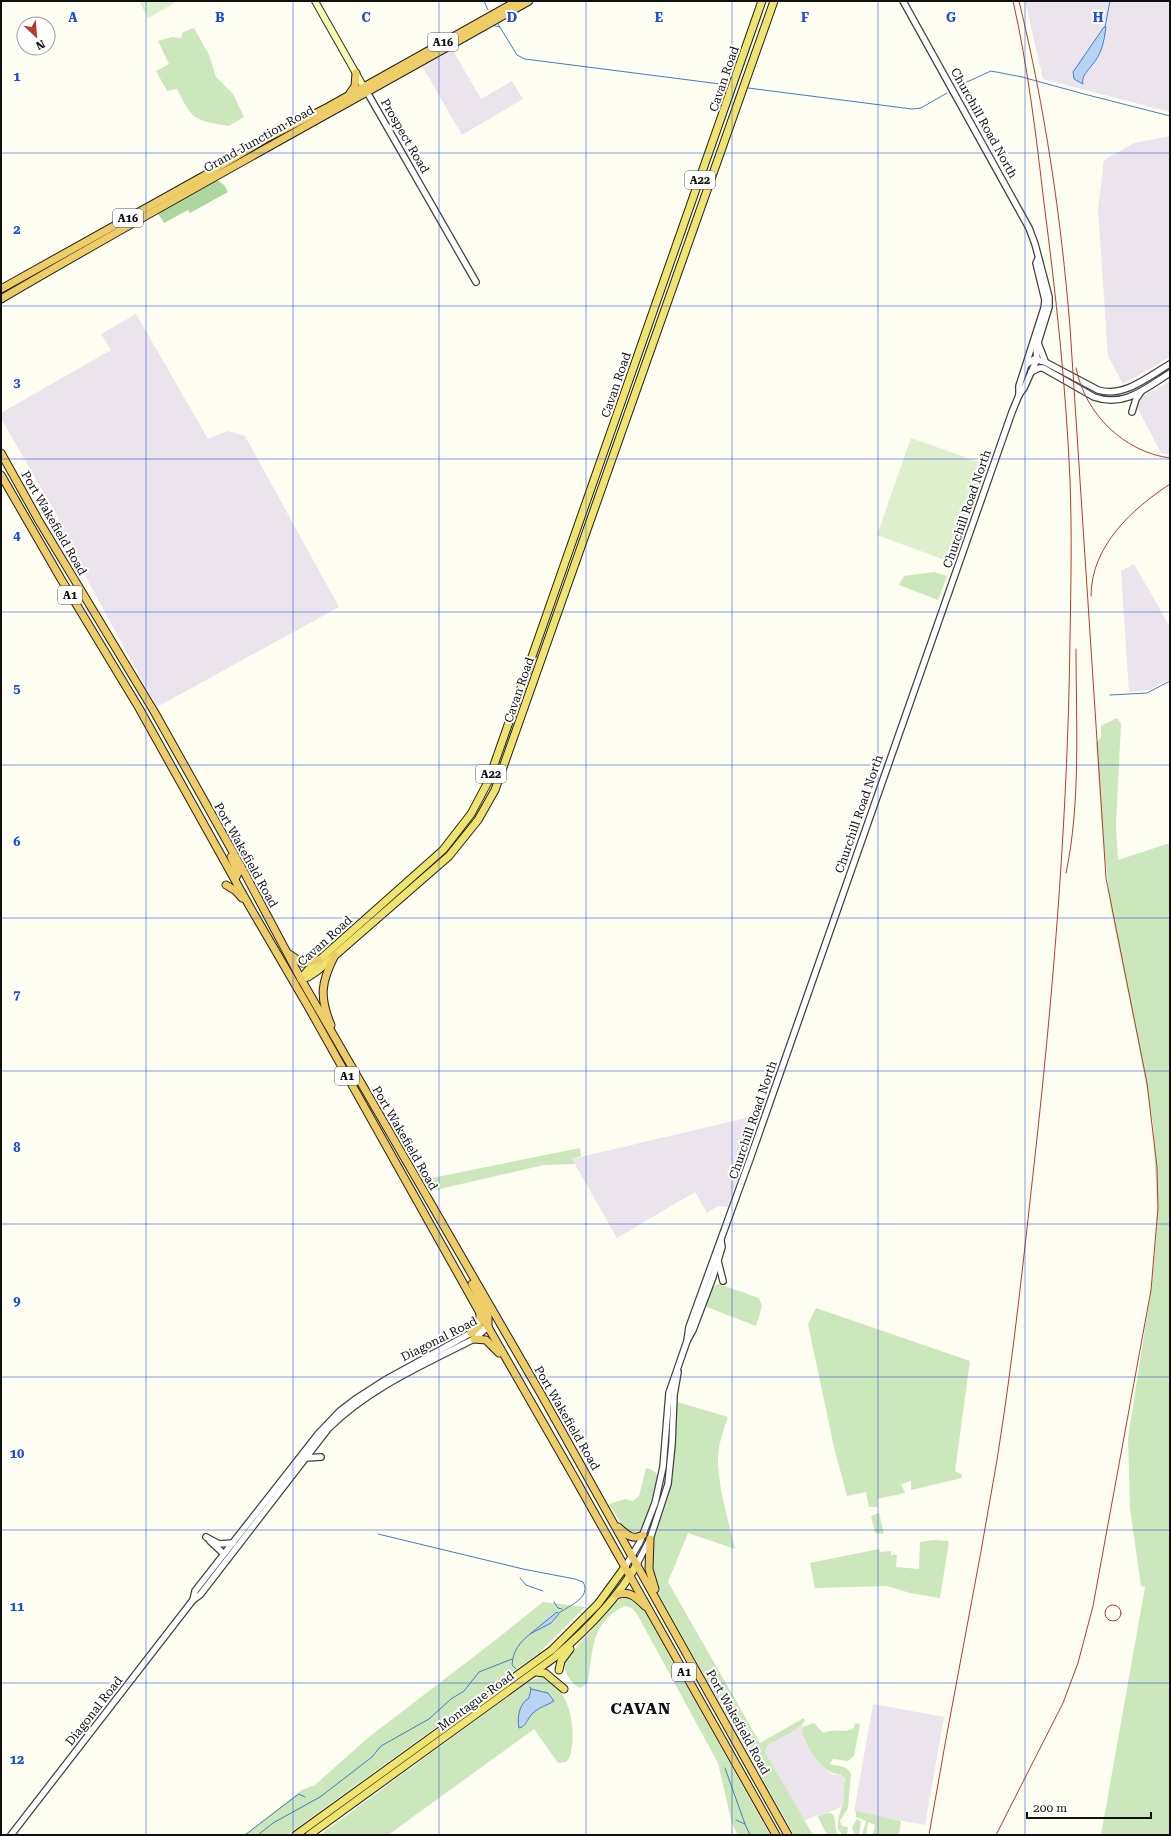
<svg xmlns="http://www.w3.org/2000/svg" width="1171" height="1836" viewBox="0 0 1171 1836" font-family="'Roboto Serif',serif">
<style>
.industrial{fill:#ece4ec}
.green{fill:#cce7bc}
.forest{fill:#aed79d}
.pitch{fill:#deefce}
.water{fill:#b9d4f2;stroke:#447ec5}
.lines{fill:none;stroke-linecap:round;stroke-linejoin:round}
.stream{stroke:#447ec5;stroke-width:1}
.tertiary-casing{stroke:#424242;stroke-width:8}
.secondary-casing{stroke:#313131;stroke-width:8}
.primary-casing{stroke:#202020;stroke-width:9}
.trunk-casing{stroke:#202020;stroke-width:9}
.tertiary{stroke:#fff;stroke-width:5.5}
.secondary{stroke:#f7fab0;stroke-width:6}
.primary{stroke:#f0e470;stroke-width:7}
.trunk{stroke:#eecd69;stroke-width:7}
.tram{stroke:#b63d2f;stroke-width:1}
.rail{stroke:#b63d2f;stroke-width:1}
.grid{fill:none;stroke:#1d4ed8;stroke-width:1;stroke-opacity:0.55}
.labels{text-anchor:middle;stroke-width:4;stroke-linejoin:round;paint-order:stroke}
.shield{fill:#fff;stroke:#575757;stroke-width:1}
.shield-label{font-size:11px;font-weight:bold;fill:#0f0f0f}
.street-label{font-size:12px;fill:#0f0f0f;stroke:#fff}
.district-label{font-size:16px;font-weight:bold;letter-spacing:1px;fill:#0f0f0f;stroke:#fff}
.grid-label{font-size:13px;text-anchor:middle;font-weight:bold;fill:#1d4ed8;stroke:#fff;stroke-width:4;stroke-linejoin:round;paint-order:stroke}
</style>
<rect width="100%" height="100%" fill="#fefdf1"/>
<g class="industrial">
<path d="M1025,1H1170V112L1043,79Z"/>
<path d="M452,49L481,99L512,81L523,99L462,135L422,66Z"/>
<path d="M1170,136V357L1123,384L1108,356L1098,209L1104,160L1134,143Z"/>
<path d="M136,314L208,439L228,431L245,436L339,607L157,707L57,525L61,523L1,418V413L111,350L101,334Z"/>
<path d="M1170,381V455L1161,453L1136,405L1139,399Z"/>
<path d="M1134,564L1170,627V679L1149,690L1129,692L1121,571Z"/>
<path d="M759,1115L728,1207L718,1206L707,1213L695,1192L617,1238L572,1159Z"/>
<path d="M873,1704L944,1717L925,1825L854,1812Z"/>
<path d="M802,1723L803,1727L801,1731L804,1740L817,1760L830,1773L834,1775L840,1774L846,1779L844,1786V1799L841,1807L818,1817L817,1815L804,1821L765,1752L768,1745L795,1730Z"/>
</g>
<g class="green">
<path d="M194,28L209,55L216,77L233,94L244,117L229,126C194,120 193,121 177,89L167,91L156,71L169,64L158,41L172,37L181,38L183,32Z"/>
<path d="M934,572L947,576L938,600L899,585L904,576Z"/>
<path d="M1117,718L1121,724L1116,825L1118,860L1170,843V1835H1101L1145,1587L1141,1586L1130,1508L1128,1438L1151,1290L1155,1249L1157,1212L1153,1123L1137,1037L1111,910L1102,828L1096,743L1101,737V726Z"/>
<path d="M580,1148L581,1156L572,1159L575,1164L544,1165L431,1191L427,1179Z"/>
<path d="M719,1284L759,1298L762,1306L756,1326L704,1306C707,1298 709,1286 719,1284Z"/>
<path d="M816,1308L970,1361L955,1471L961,1474L962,1478L911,1490V1481L901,1484L905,1493L877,1499L878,1507H869L866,1492L847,1496L834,1447L808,1324Z"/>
<path d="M674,1401L728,1417C723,1431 718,1445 718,1460C718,1488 729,1522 735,1549L688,1533L668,1582L760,1743L804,1718L805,1721L795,1730L768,1745L765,1752L813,1835H794L653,1584L650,1539L665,1497Z"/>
<path d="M646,1468C651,1469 656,1471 658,1477C659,1485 646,1517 643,1526L641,1530L632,1533L623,1527L609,1504L625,1499L633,1501L639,1496Z"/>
<path d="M879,1513L884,1534L875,1533L871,1516Z"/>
<path d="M933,1540L949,1541L940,1598L910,1593L887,1586L815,1588L810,1563L879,1549L880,1552L891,1551V1555H897L896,1567L919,1569L920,1542Z"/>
<path d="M627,1598L632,1600L645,1612L770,1835H738L732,1824L718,1763L637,1614L632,1608L624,1606C590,1624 593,1650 588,1683L580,1688C571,1683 566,1675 564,1665L567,1658L613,1605L620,1599Z"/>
<path d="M543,1602L585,1607L540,1652L287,1835H244L302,1790L315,1785L369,1737L493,1642Z"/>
<path d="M542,1676C567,1687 575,1720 572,1745C571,1751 571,1758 566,1762L558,1763L534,1729L388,1835H320L491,1709L530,1681Z"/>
<path d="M814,1723L823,1733C835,1728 845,1734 854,1728L855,1723L860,1724L854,1756L848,1761L833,1759L830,1764C838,1766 847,1765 851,1774L848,1808L840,1821L842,1826L848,1827L847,1835H842L838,1829V1820L844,1799V1786L846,1779L840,1774C823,1776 806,1745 801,1731L803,1727Z"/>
<path d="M856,1811L901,1821L899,1835H873L875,1825L868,1822L866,1835H862L866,1821L856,1817Z"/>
<path d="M827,1813H831L834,1816L837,1835H827L818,1817Z"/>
<path d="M857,1819L861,1821L859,1835H855L852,1827Z"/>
</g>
<path class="forest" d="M216,179L224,185L228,192L190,213L188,210L164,223L157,212Z"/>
<g class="pitch">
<path d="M139,1H178L148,18Z"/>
<path d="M911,438L987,465L953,563L877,535Z"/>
</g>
<g class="water">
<path d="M1104,27H1106C1104,41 1102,54 1092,65C1088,71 1081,76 1083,84L1074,79L1073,72Z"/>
<path d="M557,1612L559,1614L551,1623L530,1634Z"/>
<path d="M531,1689L548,1693L554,1701C546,1706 539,1707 532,1714C527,1719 526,1727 519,1728C517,1717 519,1704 529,1698Z"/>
</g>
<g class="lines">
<g class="stream">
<path d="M484,1L488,10"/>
<path d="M498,24L517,55L525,59L728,85"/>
<path d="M495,26L500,27"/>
<path d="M1105,27L1110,1"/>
<path d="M958,86L991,71L1022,77L1084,94L1170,116"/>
<path d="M748,88L912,109L921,108L947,93"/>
<path d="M1110,695L1147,693L1170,681"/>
<path d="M378,1534L523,1569L575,1579L583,1582C592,1597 569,1606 559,1613"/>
<path d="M520,1578L526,1585L543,1591"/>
<path d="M554,1602L558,1608L562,1609"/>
<path d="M516,1669L512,1665C513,1651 519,1643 530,1634"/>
<path d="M530,1687L531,1689"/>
<path d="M725,1768L745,1824L750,1835"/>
<path d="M736,1820L745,1824"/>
<path d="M245,1835L296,1796L299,1794L305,1797"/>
<path d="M258,1835L273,1823L320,1797L372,1757L381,1746L429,1719L451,1699L464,1691L479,1672L512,1659"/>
</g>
<defs>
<g id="tertiary">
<path d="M367,92L476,282"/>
<path d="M1038,343L1045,361"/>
<path d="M1027,364L1034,359L1045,362L1098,390C1124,398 1149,376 1170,364"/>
<path d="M1031,372L1039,368H1043L1094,397C1124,408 1146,388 1170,373"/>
<path d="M1019,395V386L1044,308L1045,300L1036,263L1038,259"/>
<path d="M1132,412L1136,399L1141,392"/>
<path d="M718,1261L723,1281"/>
<path d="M687,1341L689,1327L750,1159L1012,412L1019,395L1024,388L1037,359L1036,349L1049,307V297L1035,244L1029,228L903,1"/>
<path d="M305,1458L321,1457"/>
<path d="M206,1537L219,1544L233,1543"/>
<path d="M210,1541L224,1554"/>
<path d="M637,1564L650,1539L668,1484L672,1444L674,1395L678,1372"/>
<path d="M625,1567L640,1542L655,1503L663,1467L669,1393L687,1341L693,1330L713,1277L722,1247L721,1241"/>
<path d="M193,1600L195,1591L318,1434L340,1411L357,1398L385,1380L471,1333L488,1327"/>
<path d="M11,1835L193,1600L200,1595L328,1429C369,1388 423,1365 474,1339L488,1327"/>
</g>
<path id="secondary" d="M315,1L366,91"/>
<g id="primary">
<path d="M301,979L308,977L317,971L449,856L478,820L495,790L774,1"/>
<path d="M301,979L308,970L443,850L471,814L488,782L762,1"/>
<path d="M559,1670L561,1661L570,1649"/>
<path d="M536,1672L545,1673L564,1689"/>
<path d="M296,1835L552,1650L598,1604L625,1567"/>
<path d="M309,1835L555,1657C585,1631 617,1600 637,1564"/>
</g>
<g id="trunk">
<path d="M350,93L355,86L356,73"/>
<path d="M1,289L207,174L265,139L328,107L517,1"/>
<path d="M1,299C175,197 353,101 529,1"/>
<path d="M1,453L39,521L155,713L243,870L301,979L541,1394L788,1835"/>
<path d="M1,475L61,579L139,708L250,907L310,1010L480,1313L573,1475L776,1835"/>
<path d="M231,857L238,873L235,879"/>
<path d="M226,885L236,891L242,898"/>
<path d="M289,954L302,963L319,960"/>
<path d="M331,1025C319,997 321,982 335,955"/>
<path d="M472,1284L488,1316V1327"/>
<path d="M471,1333L479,1326L480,1315"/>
<path d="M474,1339L486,1340L499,1353"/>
<path d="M618,1527C626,1534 632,1541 643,1535"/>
<path d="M650,1539L649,1569L655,1589"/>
<path d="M616,1595C629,1590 636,1597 645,1606"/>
</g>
</defs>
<use href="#tertiary" class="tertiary-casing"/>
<use href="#secondary" class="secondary-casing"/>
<use href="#primary" class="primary-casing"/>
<use href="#trunk" class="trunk-casing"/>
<use href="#tertiary" class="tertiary"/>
<use href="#secondary" class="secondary"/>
<use href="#primary" class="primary"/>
<use href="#trunk" class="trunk"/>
<circle class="tram" cx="1113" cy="1613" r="8"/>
<g class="rail">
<path d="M1076,368C1085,414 1124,452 1170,458"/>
<path d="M1091,596C1091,546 1132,509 1170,484"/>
<path d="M1066,873C1081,803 1076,721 1076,649"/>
<path d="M929,1835C950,1710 976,1586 997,1460C1014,1354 1025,1245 1037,1138C1055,972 1068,805 1070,638C1071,585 1072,533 1070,480C1066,387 1056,295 1044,203C1036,135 1028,67 1013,1"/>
<path d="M996,1835L1063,1703L1078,1663L1093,1606L1151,1290L1158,1208L1157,1167L1147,1083L1106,878L1070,327C1061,217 1045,108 1019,1"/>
</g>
</g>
<path class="grid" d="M146,1V1835M293,1V1835M439,1V1835M586,1V1835M732,1V1835M878,1V1835M1025,1V1835M1,153H1170M1,306H1170M1,459H1170M1,612H1170M1,765H1170M1,918H1170M1,1071H1170M1,1224H1170M1,1377H1170M1,1530H1170M1,1683H1170"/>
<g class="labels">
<g class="shield">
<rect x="428" y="33" width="30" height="18" rx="3"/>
<rect x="685" y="171" width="30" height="18" rx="3"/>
<rect x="113" y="209" width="30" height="18" rx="3"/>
<rect x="58" y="586" width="24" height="18" rx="3"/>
<rect x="476" y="765" width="30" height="18" rx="3"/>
<rect x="335" y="1067" width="24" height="18" rx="3"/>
<rect x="672" y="1663" width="24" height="18" rx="3"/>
</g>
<g class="shield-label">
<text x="443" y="46">A16</text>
<text x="700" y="184">A22</text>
<text x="128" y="222">A16</text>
<text x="70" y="599">A1</text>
<text x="491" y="778">A22</text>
<text x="347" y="1080">A1</text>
<text x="684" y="1676">A1</text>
</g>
<g class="street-label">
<text transform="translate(724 79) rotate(-71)" y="4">Cavan Road</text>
<text transform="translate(984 123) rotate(61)" y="4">Churchill Road North</text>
<text transform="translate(405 136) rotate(60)" y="4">Prospect Road</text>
<text transform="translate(259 139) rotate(-29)" y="4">Grand Junction Road</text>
<text transform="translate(616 385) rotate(-71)" y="4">Cavan Road</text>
<text transform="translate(967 509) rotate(-71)" y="4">Churchill Road North</text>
<text transform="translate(54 523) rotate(60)" y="4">Port Wakefield Road</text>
<text transform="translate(519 690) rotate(-71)" y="4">Cavan Road</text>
<text transform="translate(859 814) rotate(-71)" y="4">Churchill Road North</text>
<text transform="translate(246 855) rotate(61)" y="4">Port Wakefield Road</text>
<text transform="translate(325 941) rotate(-42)" y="4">Cavan Road</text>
<text transform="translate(753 1120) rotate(-71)" y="4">Churchill Road North</text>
<text transform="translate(405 1138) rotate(60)" y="4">Port Wakefield Road</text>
<text transform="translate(439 1339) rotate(-27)" y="4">Diagonal Road</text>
<text transform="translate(567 1418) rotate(60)" y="4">Port Wakefield Road</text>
<text transform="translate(476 1701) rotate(-36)" y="4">Montague Road</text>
<text transform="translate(94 1711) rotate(-52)" y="4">Diagonal Road</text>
<text transform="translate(738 1722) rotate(61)" y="4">Port Wakefield Road</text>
</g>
<g class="district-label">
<text x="641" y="1714">CAVAN</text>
</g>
</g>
<g class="grid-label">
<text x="73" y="22">A</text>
<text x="220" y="22">B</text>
<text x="366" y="22">C</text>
<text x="512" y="22">D</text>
<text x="659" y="22">E</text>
<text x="805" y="22">F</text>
<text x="951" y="22">G</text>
<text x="1098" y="22">H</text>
<text x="17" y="81">1</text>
<text x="17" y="234">2</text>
<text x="17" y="387">3</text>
<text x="17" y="540">4</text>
<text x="17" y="693">5</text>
<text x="17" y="846">6</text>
<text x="17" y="999">7</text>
<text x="17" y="1152">8</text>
<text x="17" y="1305">9</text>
<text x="17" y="1458">10</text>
<text x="17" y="1611">11</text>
<text x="17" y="1764">12</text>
</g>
<rect width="1171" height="1836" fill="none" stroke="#0f0f0f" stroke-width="4"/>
<g transform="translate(36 36) rotate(154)"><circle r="19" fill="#ffffff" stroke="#9f9f9f"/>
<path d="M0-3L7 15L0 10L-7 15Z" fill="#b63d2f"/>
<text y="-6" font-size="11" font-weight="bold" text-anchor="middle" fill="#0f0f0f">N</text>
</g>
<path d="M1027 1812v6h124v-6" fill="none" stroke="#0f0f0f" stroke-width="2"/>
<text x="1033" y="1812" font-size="12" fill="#0f0f0f" stroke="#ffffff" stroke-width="3" paint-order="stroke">200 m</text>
</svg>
